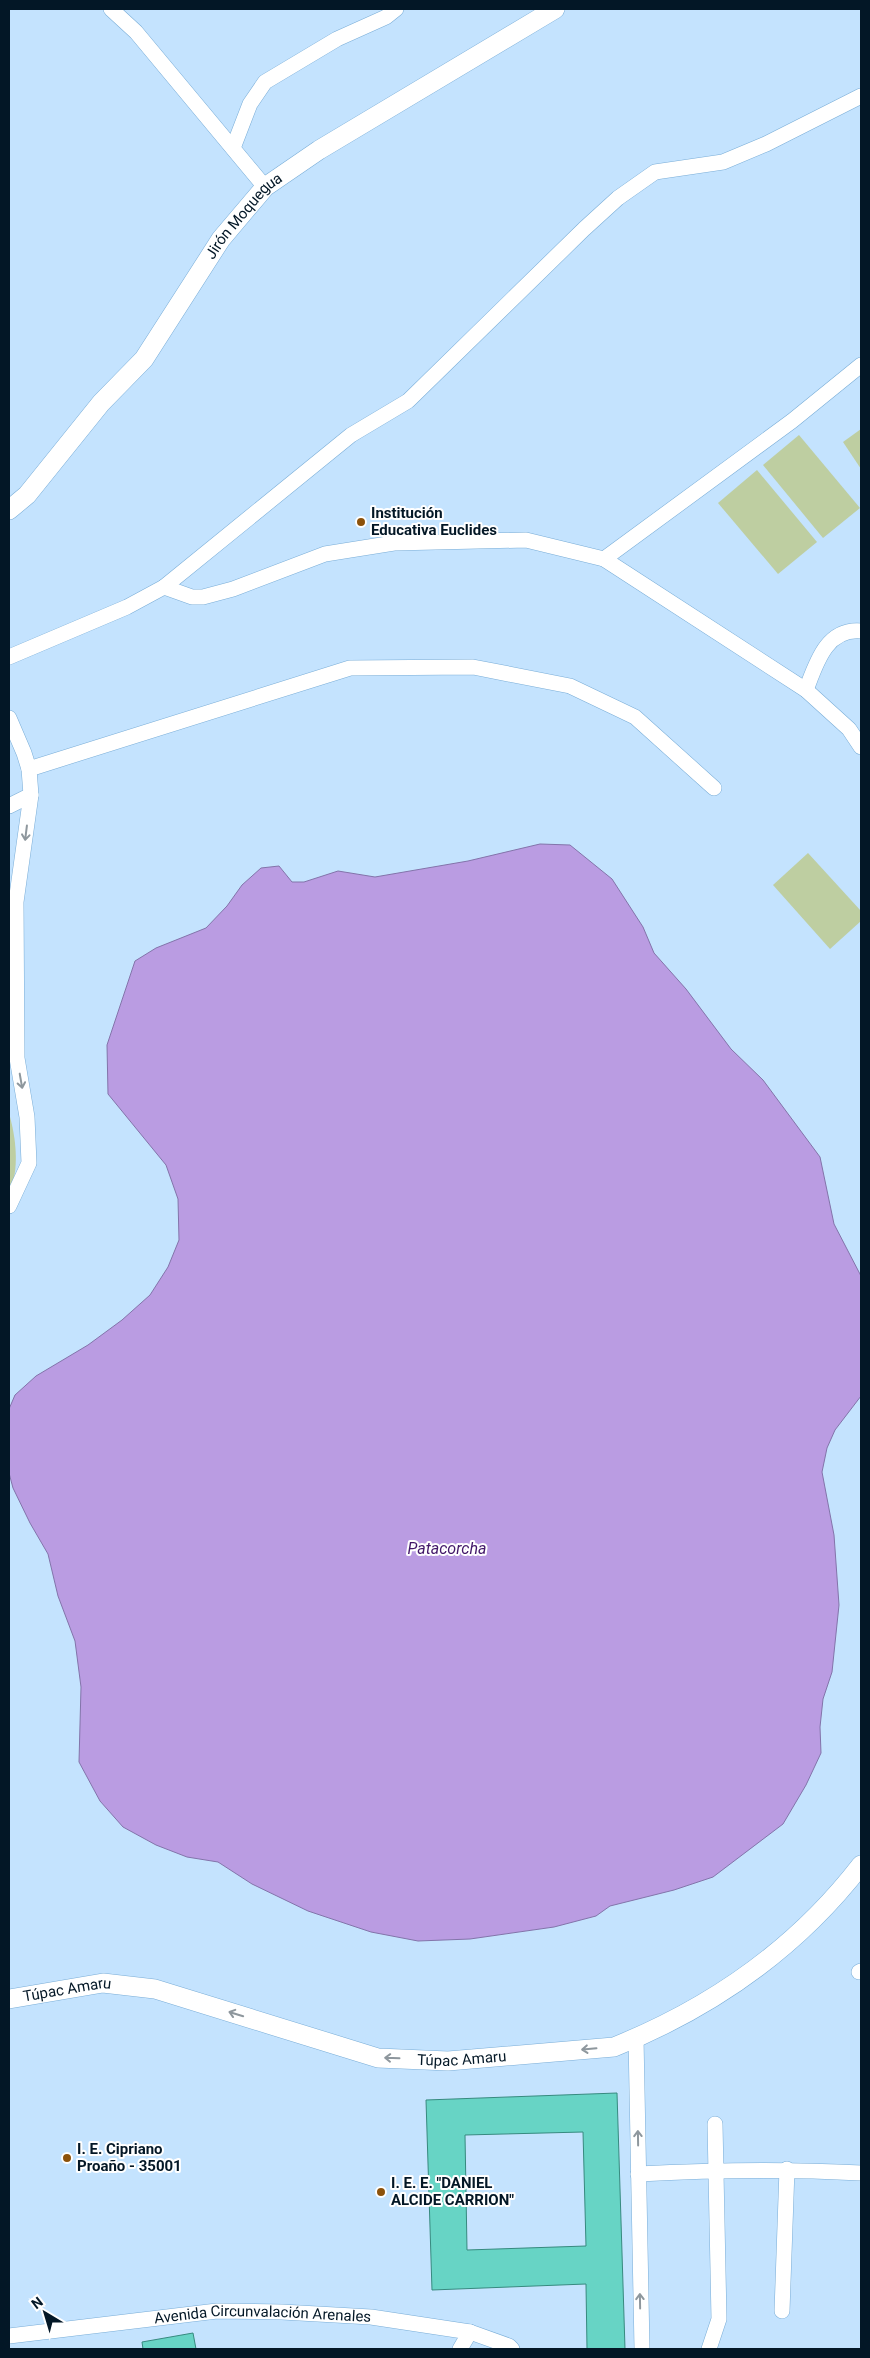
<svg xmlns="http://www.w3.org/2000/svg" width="870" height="2358" viewBox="0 0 870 2358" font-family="Roboto,sans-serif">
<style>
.green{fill:#becea1}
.water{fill:#ba9ce2;stroke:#8374aa}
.building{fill:#67d4c5;stroke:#378a7f;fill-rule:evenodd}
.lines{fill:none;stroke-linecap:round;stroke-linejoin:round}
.minor-casing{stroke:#79add7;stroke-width:16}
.tertiary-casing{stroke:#79add7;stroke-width:20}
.minor{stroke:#fff;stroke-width:15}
.tertiary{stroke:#fff;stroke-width:19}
.oneway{stroke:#8e979d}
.poi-dot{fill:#8c520b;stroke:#fff;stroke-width:2}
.labels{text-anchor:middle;stroke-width:4;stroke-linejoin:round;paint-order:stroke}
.street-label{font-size:15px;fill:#031726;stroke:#fff}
.poi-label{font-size:15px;font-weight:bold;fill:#031726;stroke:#fff;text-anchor:start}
.water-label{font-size:16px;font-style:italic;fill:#421869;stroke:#fff}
</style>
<rect width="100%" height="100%" fill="#c4e3fe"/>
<g class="green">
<path d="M861,429V469L843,442Z"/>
<path d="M799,435L860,508L823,538L763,465Z"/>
<path d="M757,470L817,542L778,574L718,503Z"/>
<path d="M808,853L861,911V921L830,949L773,885Z"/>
<path d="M9,1113C16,1138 20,1169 9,1194Z"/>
</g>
<path class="water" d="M540,844L570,845L612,879L643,927L654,953L686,989L731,1049L763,1080L820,1157L834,1224L861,1276V1396L835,1430L827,1448L822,1472L834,1535L839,1605L832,1672L823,1699L820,1727L821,1753L806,1785L783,1824L713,1877L674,1890L610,1906L596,1916L554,1927L470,1939L418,1941L371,1932L308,1911L252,1884L218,1862L187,1857L156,1845L123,1827L100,1801L79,1762L81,1687L75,1641L58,1596L48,1554L30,1523L13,1488L9,1473V1409L15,1395L36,1376L88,1345L122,1320L150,1295L168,1267L179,1240L178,1199L166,1165L108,1094L107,1045L135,961L156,948L206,928L227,906L242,885L261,868L279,866L292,882H304L338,871L375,877L468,861Z"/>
<g class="building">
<path d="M617,2093L625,2349H587L586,2284L432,2290L426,2100ZM583,2132L586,2246L467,2250L465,2135Z"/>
<path d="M193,2333L196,2349H143L142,2342Z"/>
</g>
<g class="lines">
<defs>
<g id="minor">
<path d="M111,9L136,32L265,187"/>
<path d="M233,148L250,104L265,82L337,39L386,17L396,9"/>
<path d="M604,559L792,421L861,365"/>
<path d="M164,587L351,435L408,401L584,229L618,198L655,172L723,162L766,144L861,96"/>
<path d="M9,657L127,607L164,587L192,597H203L233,589L325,554L394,543L526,540L604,559L806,690L849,729L861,747"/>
<path d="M806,690C816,664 826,628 861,631"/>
<path d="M9,718L24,753L29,769L31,795L16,902L17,1058L27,1117L29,1163L9,1206"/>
<path d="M29,769L350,668L473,667L570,686L635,717L714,788"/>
<path d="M9,806L31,795"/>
<path d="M859,1972L861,1971"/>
<path d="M636,2038L642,2349"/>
<path d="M638,2174C713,2170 786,2169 861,2173"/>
<path d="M782,2311L787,2169"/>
<path id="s1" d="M9,2336L217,2311L282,2312L371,2317L470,2332L509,2346L512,2349"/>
<path d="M460,2349L470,2332"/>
<path d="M709,2349L719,2319L715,2124"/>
</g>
<g id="tertiary">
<path id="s2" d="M9,510L27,495L101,403L144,359L221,239L265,187L319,150L555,9"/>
<path id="s3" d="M9,1999L103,1983L155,1989L378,2058L448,2061L614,2047C711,2008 797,1948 861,1865"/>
</g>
</defs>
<use href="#minor" class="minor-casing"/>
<use href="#tertiary" class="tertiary-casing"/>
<use href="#minor" class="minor"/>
<use href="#tertiary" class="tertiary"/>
</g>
<defs><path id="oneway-shaft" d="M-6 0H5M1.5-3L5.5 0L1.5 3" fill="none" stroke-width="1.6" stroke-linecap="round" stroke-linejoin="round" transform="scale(1.25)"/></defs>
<g class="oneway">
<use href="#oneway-shaft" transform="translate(26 833) rotate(97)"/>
<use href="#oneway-shaft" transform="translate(21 1081) rotate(80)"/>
<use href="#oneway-shaft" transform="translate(236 2014) rotate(-163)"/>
<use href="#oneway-shaft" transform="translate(589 2049) rotate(175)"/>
<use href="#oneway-shaft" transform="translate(392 2058) rotate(-178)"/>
<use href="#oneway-shaft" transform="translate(638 2138) rotate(-91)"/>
<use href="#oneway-shaft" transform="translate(640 2301) rotate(-91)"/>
</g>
<g class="poi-dot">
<circle cx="361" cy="522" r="5"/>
<circle cx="67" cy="2158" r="5"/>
<circle cx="381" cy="2192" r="5"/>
</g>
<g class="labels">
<g class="street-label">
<text dy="5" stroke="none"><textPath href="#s2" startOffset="378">Jirón Moquegua</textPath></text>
<text dy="5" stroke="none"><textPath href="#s3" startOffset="59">Túpac Amaru</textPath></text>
<text dy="5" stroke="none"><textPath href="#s3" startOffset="465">Túpac Amaru</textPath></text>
<text dy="5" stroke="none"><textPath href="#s1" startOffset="255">Avenida Circunvalación Arenales</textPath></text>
</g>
<g class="poi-label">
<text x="371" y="518">Institución<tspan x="371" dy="17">Educativa Euclides</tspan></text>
<text x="77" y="2154">I. E. Cipriano<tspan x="77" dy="17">Proaño - 35001</tspan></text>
<text x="391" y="2188">I. E. E. "DANIEL<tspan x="391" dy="17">ALCIDE CARRION"</tspan></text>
</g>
<g class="water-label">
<text x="447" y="1554">Patacorcha</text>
</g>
</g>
<rect width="870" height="2358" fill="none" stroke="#031726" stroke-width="20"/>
<g transform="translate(45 2313) rotate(322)" stroke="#ffffff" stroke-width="4" paint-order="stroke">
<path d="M0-4L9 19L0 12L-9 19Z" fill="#031726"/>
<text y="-8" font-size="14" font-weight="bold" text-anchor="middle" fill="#031726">N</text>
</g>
</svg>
